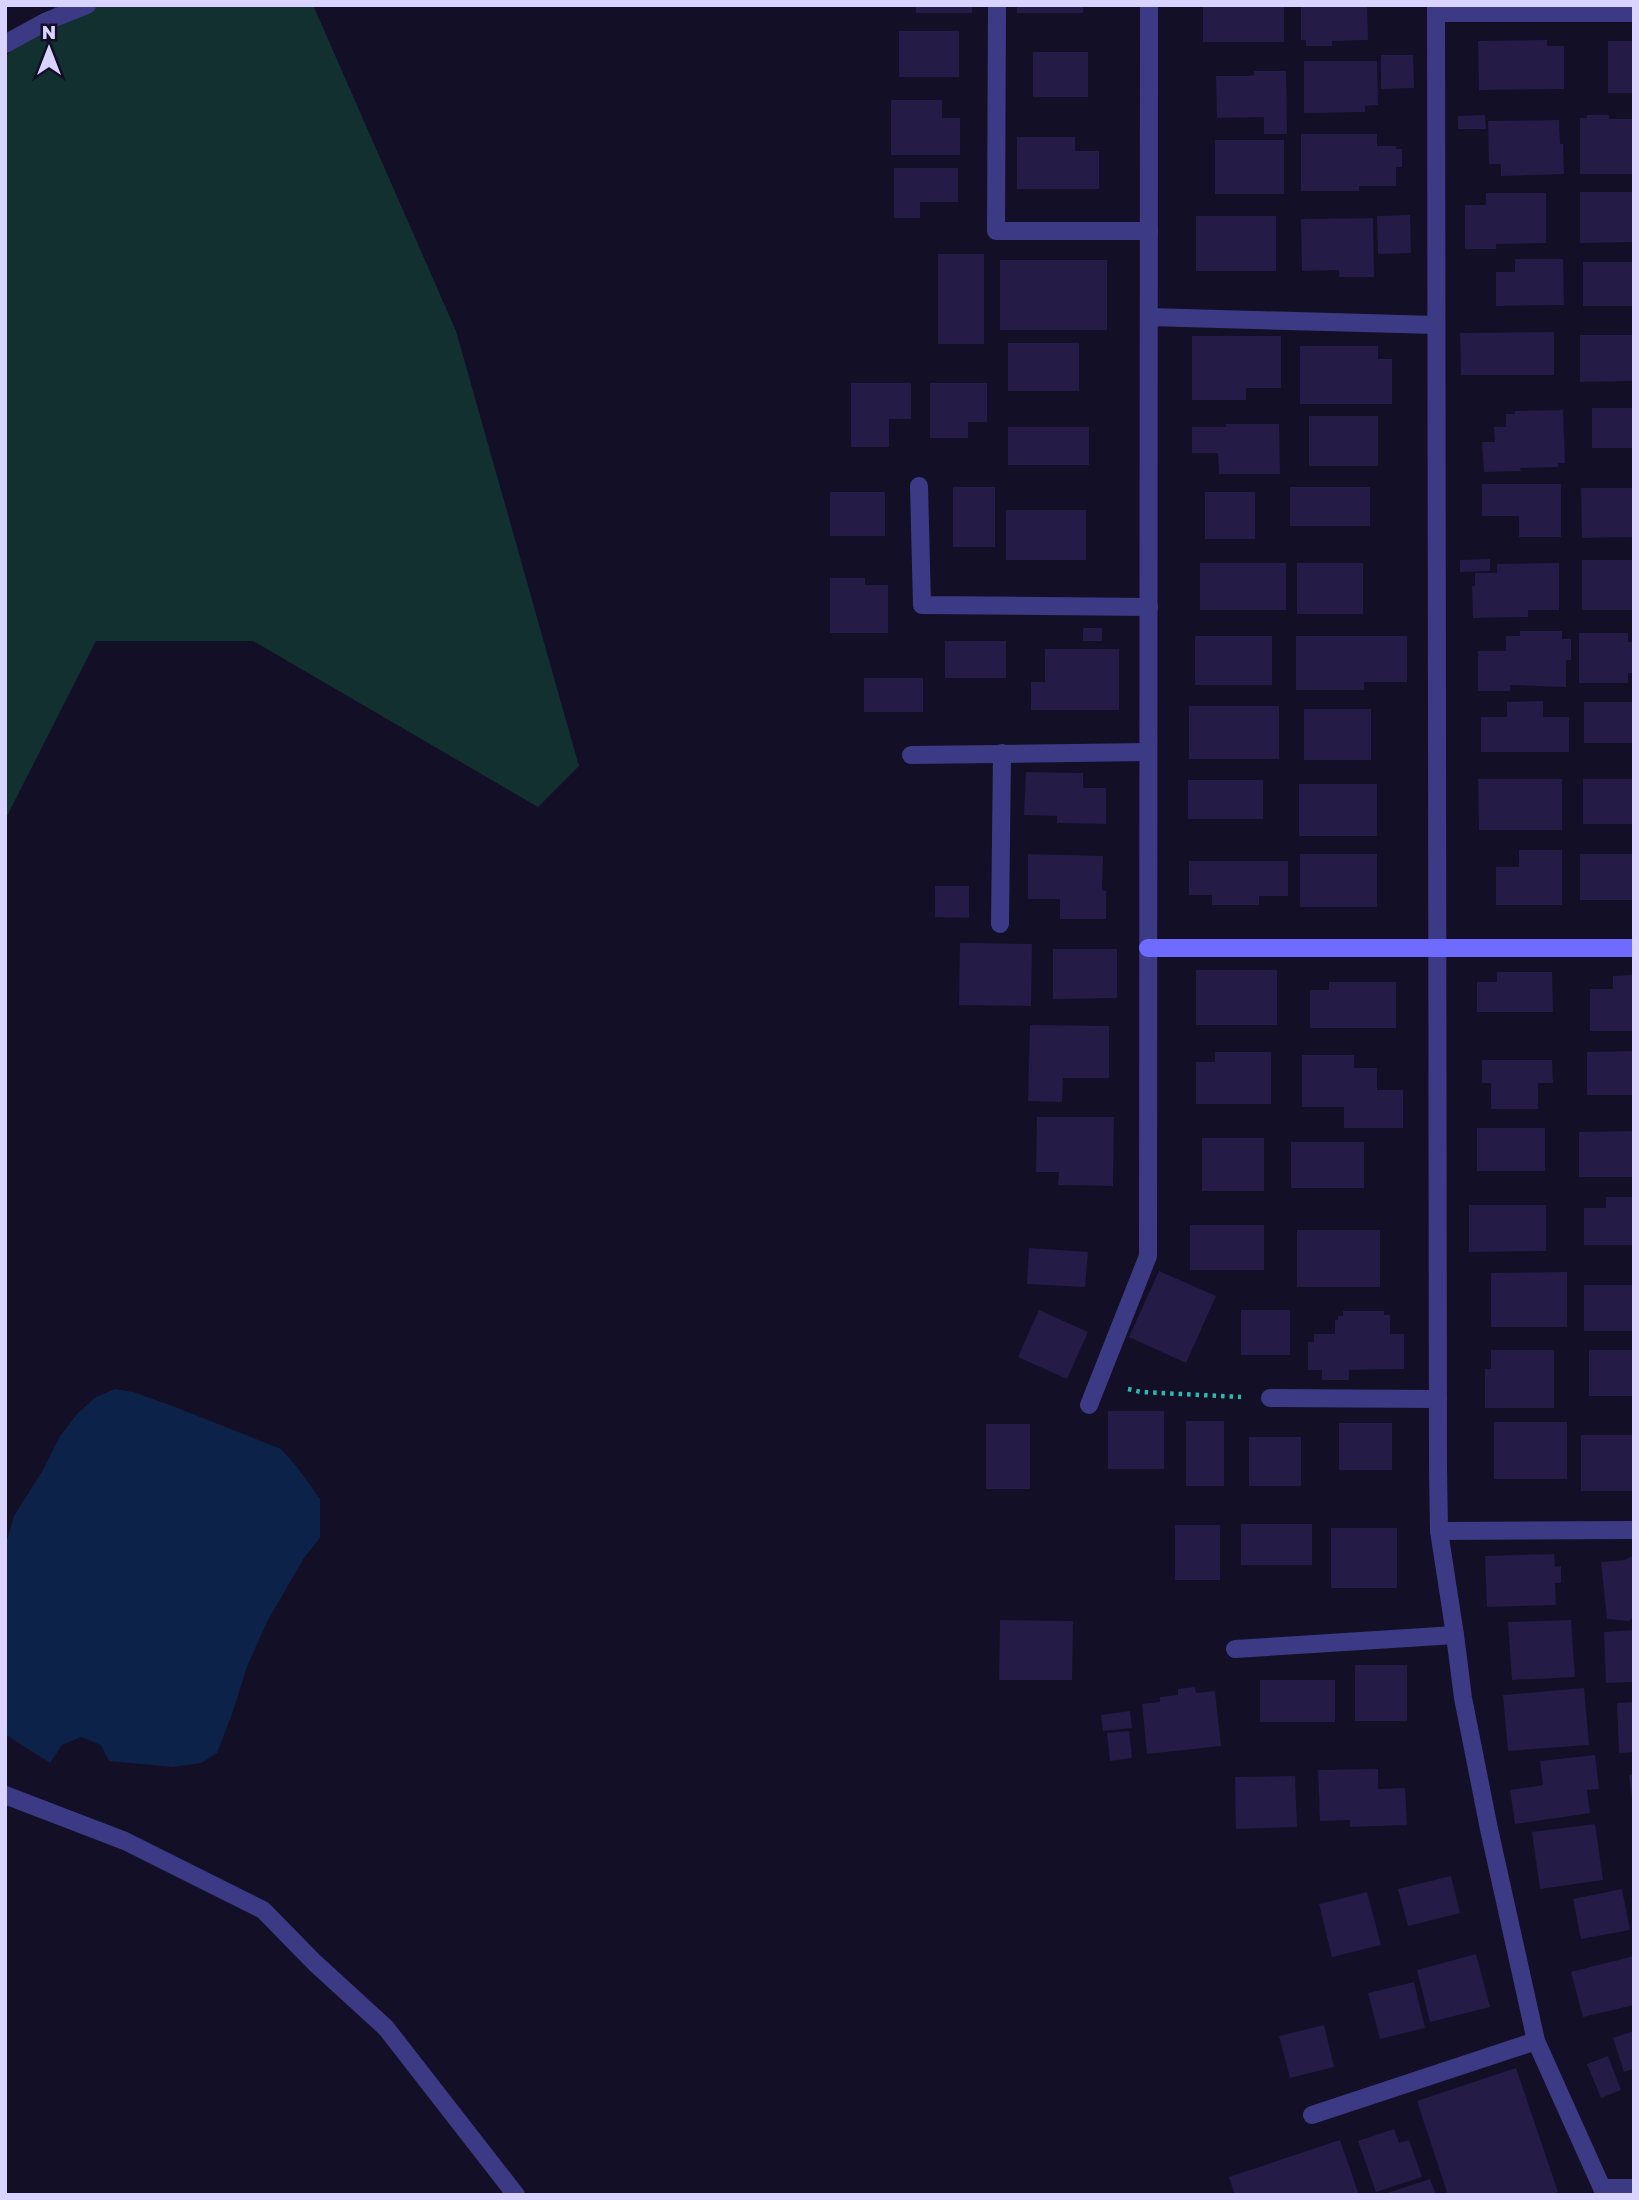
<svg xmlns="http://www.w3.org/2000/svg" width="1639" height="2200" viewBox="0 0 1639 2200" font-family="'Golos Text',sans-serif">
<style>
.green{fill:#12302f}
.water{fill:#0c2248}
.building{fill:#241b47}
.lines{fill:none;stroke-linecap:round;stroke-linejoin:round}
.path{stroke:#2fb8b0;stroke-width:4.5;stroke-dasharray:3.5 5;stroke-linecap:butt}
.street{stroke:#3d3a85;stroke-width:18}
.secondary{stroke:#6f6bff;stroke-width:18}
</style>
<rect width="100%" height="100%" fill="#130f26"/>
<path class="green" d="M57,5H313L456,331L579,766L538,807L253,641H96L5,820V57Z"/>
<path class="water" d="M115,1389L133,1392L170,1405L281,1449L297,1467L320,1499V1538L304,1558L268,1620L248,1664L232,1714L217,1753L201,1763L173,1767L109,1761L101,1745L81,1737L62,1745L50,1763L5,1734V1547L14,1516L43,1470L60,1436L78,1413L96,1397Z"/>
<g class="building">
<rect x="916" y="5" width="56" height="8"/>
<rect x="1017" y="5" width="66" height="8"/>
<rect x="1203" y="5" width="81" height="37"/>
<path d="M1301,5H1367L1368,40L1332,41V46H1306V40H1301Z"/>
<rect x="899" y="31" width="60" height="46"/>
<path d="M1547,40V46H1564V89L1479,90L1478,41Z"/>
<rect x="1608" y="41" width="26" height="52"/>
<rect x="1033" y="52" width="55" height="45"/>
<path d="M1381,55H1413L1414,88L1381,89Z"/>
<path d="M1304,61H1377L1378,105L1365,106V112L1304,113Z"/>
<path d="M1254,71H1286L1287,134H1264V117L1217,118L1216,76H1248L1254,75Z"/>
<path d="M891,100H942V118H960V155H891Z"/>
<path d="M1485,115L1486,129H1458V116Z"/>
<path d="M1587,115H1609V119H1634V174H1580V118H1587Z"/>
<path d="M1559,120L1560,144H1563L1564,174L1501,176V164H1489L1488,121Z"/>
<path d="M1301,134H1377V146H1396V149H1402V167H1396V186H1359V191H1301Z"/>
<path d="M1017,137H1075V151H1099V189H1017Z"/>
<rect x="1215" y="140" width="69" height="54"/>
<path d="M894,168H958V202H920V218H894Z"/>
<path d="M1580,192H1634V242L1580,243Z"/>
<path d="M1486,193H1546V243L1496,244V249H1465V205H1486Z"/>
<path d="M1410,215L1411,253L1378,254L1377,216Z"/>
<rect x="1196" y="216" width="80" height="55"/>
<path d="M1373,218L1374,277H1339V270L1302,271L1301,219Z"/>
<rect x="938" y="254" width="46" height="90"/>
<path d="M1515,259H1563L1564,305L1496,306V272H1515Z"/>
<rect x="1000" y="260" width="107" height="70"/>
<rect x="1583" y="262" width="51" height="44"/>
<path d="M1554,332V375H1461L1460,333Z"/>
<path d="M1580,335H1634V381L1580,382Z"/>
<path d="M1192,336H1281V388H1246V400H1192Z"/>
<rect x="1008" y="343" width="71" height="48"/>
<path d="M1300,346H1378V359H1392V404H1300Z"/>
<path d="M851,383H911V419H889V447H851Z"/>
<path d="M930,383H987V422H968V438H930Z"/>
<rect x="1592" y="408" width="42" height="40"/>
<path d="M1563,410L1565,463H1558V467L1520,468L1521,471L1484,472L1482,442H1495L1494,427H1506V414H1515V411Z"/>
<rect x="1309" y="416" width="69" height="50"/>
<path d="M1226,424H1279L1280,474H1219L1218,453H1192V427H1226Z"/>
<rect x="1008" y="427" width="81" height="38"/>
<path d="M1482,484H1561V537H1519V516H1482Z"/>
<rect x="953" y="487" width="42" height="60"/>
<rect x="1290" y="487" width="80" height="39"/>
<path d="M1581,488H1634V537L1582,538Z"/>
<rect x="830" y="492" width="55" height="44"/>
<rect x="1205" y="492" width="50" height="47"/>
<rect x="1006" y="510" width="80" height="50"/>
<path d="M1490,559V571L1460,572V560Z"/>
<rect x="1582" y="560" width="52" height="50"/>
<rect x="1200" y="563" width="86" height="47"/>
<rect x="1297" y="563" width="66" height="51"/>
<path d="M1559,563V610H1528V617L1473,618L1472,586H1475V573H1497V564Z"/>
<path d="M830,578H865V585H888V633H830Z"/>
<rect x="1083" y="628" width="19" height="13"/>
<path d="M1520,631H1562V639H1571V660H1566V687L1510,685V691H1478V651H1506V636H1520Z"/>
<path d="M1579,633H1628V642H1634V673H1628V683H1579Z"/>
<rect x="1195" y="636" width="77" height="49"/>
<path d="M1296,636H1407V682H1364V690H1296Z"/>
<rect x="945" y="641" width="61" height="37"/>
<path d="M1045,649H1119V710H1031V682H1045Z"/>
<rect x="864" y="678" width="59" height="34"/>
<path d="M1543,701V717H1569V752H1481V717H1507V702Z"/>
<rect x="1584" y="702" width="50" height="41"/>
<rect x="1189" y="706" width="90" height="53"/>
<rect x="1304" y="709" width="67" height="51"/>
<path d="M1026,772L1083,773V788H1106V824L1057,823V816L1024,815Z"/>
<path d="M1478,779H1562V830H1479Z"/>
<rect x="1583" y="779" width="51" height="45"/>
<rect x="1188" y="780" width="75" height="39"/>
<rect x="1299" y="784" width="78" height="52"/>
<path d="M1519,850H1562V905H1496V867H1519Z"/>
<path d="M1028,854L1103,856L1102,890L1106,891V919H1060V899H1028Z"/>
<rect x="1300" y="854" width="77" height="53"/>
<rect x="1580" y="854" width="54" height="46"/>
<path d="M1189,861H1288V896H1259V905H1212V895H1189Z"/>
<path d="M935,886H969V918L935,917Z"/>
<path d="M960,943L1032,944L1031,1006L959,1005Z"/>
<path d="M1053,949H1117V998L1053,999Z"/>
<rect x="1196" y="970" width="81" height="55"/>
<path d="M1497,972H1552L1553,1012H1477V982H1497Z"/>
<path d="M1634,975V1031H1590V989H1613V976Z"/>
<path d="M1329,982H1396V1028H1310V990H1329Z"/>
<path d="M1030,1025L1109,1026V1078H1063L1062,1102L1028,1101Z"/>
<path d="M1634,1051V1095H1587V1052Z"/>
<path d="M1215,1052H1271V1104H1196V1062H1215Z"/>
<path d="M1302,1055H1354V1068H1377V1090H1403V1128H1344V1107H1302Z"/>
<path d="M1482,1060H1552L1553,1083H1538V1109H1491V1083H1482Z"/>
<path d="M1037,1117H1114L1113,1186L1058,1185L1059,1172H1036Z"/>
<rect x="1477" y="1128" width="68" height="43"/>
<path d="M1634,1131V1177H1579V1132Z"/>
<rect x="1202" y="1138" width="62" height="53"/>
<rect x="1291" y="1142" width="73" height="46"/>
<path d="M1606,1197H1634V1245H1584V1208H1606Z"/>
<path d="M1469,1205H1546V1251L1469,1252Z"/>
<rect x="1190" y="1225" width="74" height="45"/>
<rect x="1297" y="1230" width="83" height="57"/>
<path d="M1029,1248L1088,1252L1085,1287L1027,1284Z"/>
<path d="M1159,1271L1216,1296L1186,1363L1129,1337Z"/>
<path d="M1567,1272V1327H1491V1273Z"/>
<rect x="1584" y="1285" width="50" height="46"/>
<path d="M1039,1310L1088,1332L1067,1379L1018,1357Z"/>
<rect x="1241" y="1310" width="49" height="45"/>
<path d="M1343,1311H1384V1315H1390V1334H1404V1369L1349,1370V1380H1322V1370H1308V1342H1314V1334H1335V1320H1338V1316H1343Z"/>
<path d="M1491,1350H1554V1408H1485V1369H1491Z"/>
<rect x="1589" y="1350" width="45" height="46"/>
<rect x="1108" y="1411" width="56" height="58"/>
<rect x="1186" y="1421" width="38" height="65"/>
<rect x="1494" y="1422" width="73" height="57"/>
<rect x="1339" y="1423" width="53" height="47"/>
<rect x="986" y="1424" width="44" height="65"/>
<rect x="1581" y="1435" width="53" height="56"/>
<rect x="1249" y="1437" width="52" height="49"/>
<rect x="1241" y="1524" width="71" height="41"/>
<rect x="1175" y="1525" width="45" height="55"/>
<rect x="1331" y="1528" width="66" height="60"/>
<path d="M1554,1554L1555,1567L1561,1566V1583H1555L1556,1605L1487,1607L1485,1556Z"/>
<path d="M1634,1555V1617L1629,1621L1607,1619L1601,1562L1625,1560Z"/>
<path d="M1000,1620L1073,1621L1072,1680H999Z"/>
<path d="M1571,1620L1575,1677L1512,1680L1508,1622Z"/>
<path d="M1634,1630V1682L1606,1683L1604,1632Z"/>
<rect x="1355" y="1665" width="52" height="56"/>
<rect x="1260" y="1680" width="75" height="42"/>
<path d="M1195,1687L1196,1693L1215,1691L1221,1746L1147,1754L1142,1704L1160,1702V1697L1178,1695V1689Z"/>
<path d="M1584,1688L1589,1745L1508,1751L1503,1695Z"/>
<path d="M1634,1702V1752L1619,1753L1617,1703Z"/>
<path d="M1130,1711L1132,1728L1103,1731L1101,1715Z"/>
<path d="M1129,1731L1132,1758L1110,1761L1107,1733Z"/>
<path d="M1595,1755L1599,1789L1587,1790L1590,1813L1515,1824L1510,1790L1543,1785L1540,1761Z"/>
<path d="M1378,1769V1789L1405,1788L1407,1825L1350,1827V1820L1320,1821L1318,1770Z"/>
<path d="M1634,1774V1798H1632L1629,1775Z"/>
<path d="M1295,1776L1297,1827L1236,1829L1235,1777Z"/>
<path d="M1595,1824L1603,1880L1540,1889L1532,1832Z"/>
<path d="M1451,1876L1460,1913L1408,1926L1398,1889Z"/>
<path d="M1622,1889L1630,1930L1581,1939L1573,1899Z"/>
<path d="M1367,1892L1381,1945L1332,1957L1319,1904Z"/>
<path d="M1476,1954L1490,2007L1430,2022L1417,1970Z"/>
<path d="M1634,1956V2005L1583,2017L1571,1972Z"/>
<path d="M1414,1982L1425,2028L1380,2039L1368,1993Z"/>
<path d="M1324,2025L1334,2067L1290,2078L1279,2036Z"/>
<path d="M1634,2031V2069L1624,2072L1613,2038Z"/>
<path d="M1608,2056L1621,2090L1601,2098L1587,2064Z"/>
<path d="M1516,2068L1558,2192L1549,2195H1448L1417,2101Z"/>
<path d="M1394,2129L1399,2143L1409,2140L1422,2177L1376,2192L1358,2141Z"/>
<path d="M1340,2140L1359,2195H1235L1229,2177Z"/>
<path d="M1430,2179L1436,2195H1385L1384,2194Z"/>
</g>
<g class="lines">
<path class="path" d="M1128,1389L1141,1392L1241,1397"/>
<g class="street">
<path d="M997,5L996,231H1149"/>
<path d="M1436,5L1438,1468L1439,1531L1455,1635L1463,1698L1489,1829L1536,2041L1602,2188H1634"/>
<path d="M1436,13H1634"/>
<path d="M5,44L47,21L87,5"/>
<path d="M1149,317L1436,325"/>
<path d="M919,486L922,605L1149,607"/>
<path d="M911,755L1148,752"/>
<path d="M1000,924L1002,753"/>
<path d="M1270,1398L1438,1399"/>
<path d="M1089,1405L1148,1256L1149,5"/>
<path d="M1439,1531L1634,1530"/>
<path d="M1235,1649L1455,1635"/>
<path d="M5,1795L125,1841L263,1910L315,1963L386,2028L516,2195"/>
<path d="M1312,2115L1536,2041"/>
</g>
<path class="secondary" d="M1148,948H1634"/>
</g>
<rect width="1639" height="2200" fill="none" stroke="#d9d4ff" stroke-width="14"/>
<g transform="translate(49 49)" stroke="#130f26" stroke-width="5" paint-order="stroke">
<path d="M0-5L12 26L0 18L-12 26Z" fill="#d9d4ff"/>
<text y="-10" font-size="19" font-weight="bold" text-anchor="middle" fill="#d9d4ff">N</text>
</g>
</svg>
